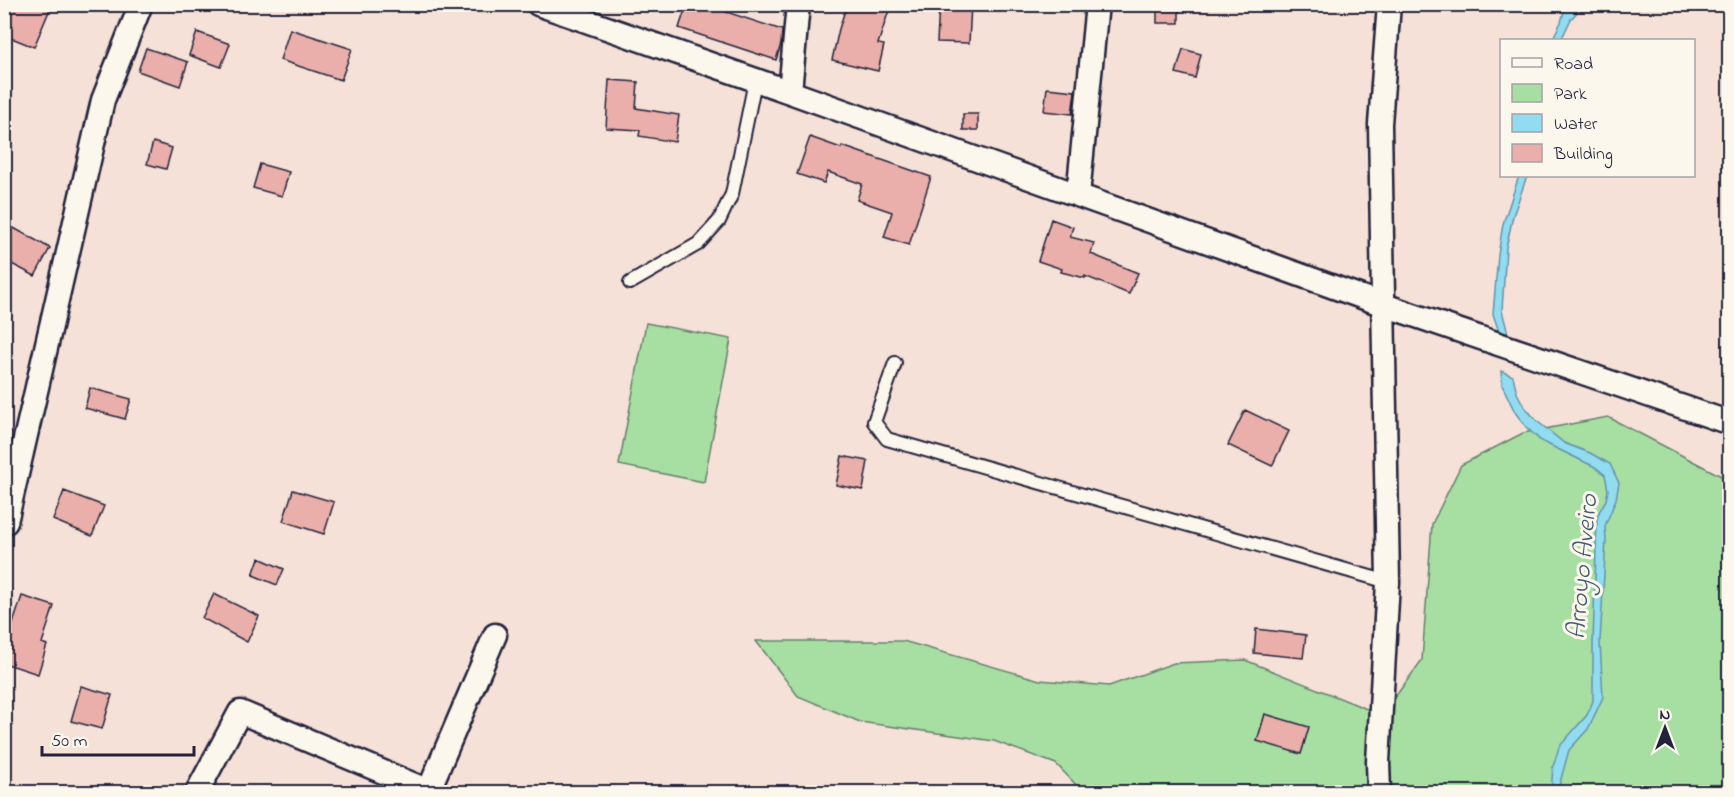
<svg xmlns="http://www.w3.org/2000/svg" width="1734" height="797" viewBox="0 0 1734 797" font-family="'Indie Flower',sans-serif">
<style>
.green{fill:#a7dea2;stroke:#64806e;stroke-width:1.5}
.water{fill:#91dcf1;stroke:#6592a8;stroke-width:1.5}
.building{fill:#eaafaa;stroke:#22223b;stroke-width:1.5}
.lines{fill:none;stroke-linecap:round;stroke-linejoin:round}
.service-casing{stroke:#22223b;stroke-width:16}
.minor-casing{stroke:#22223b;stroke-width:27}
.service{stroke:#fbf7ec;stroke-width:12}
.minor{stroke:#fbf7ec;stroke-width:22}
.labels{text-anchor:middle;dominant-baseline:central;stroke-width:6;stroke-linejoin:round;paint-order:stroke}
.water-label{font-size:26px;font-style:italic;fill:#435a72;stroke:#fbf7ec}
</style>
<rect width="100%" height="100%" fill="#f6e1d8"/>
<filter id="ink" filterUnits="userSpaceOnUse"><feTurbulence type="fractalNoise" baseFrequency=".0167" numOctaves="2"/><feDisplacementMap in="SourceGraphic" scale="12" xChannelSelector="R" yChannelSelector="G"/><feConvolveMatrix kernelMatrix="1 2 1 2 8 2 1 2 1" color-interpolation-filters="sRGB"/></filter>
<g filter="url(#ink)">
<!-- green -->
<path class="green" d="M 646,323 L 731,339 L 704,482 L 619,465 Z
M 1608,417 L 1729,480 L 1729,792 L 1083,792 L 1056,764 L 994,741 L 860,722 L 798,696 L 756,641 L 903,641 L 1040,680 L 1109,686 L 1174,663 L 1245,660 L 1382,715 L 1422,660 L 1432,524 L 1461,465 L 1523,433 Z"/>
<!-- water -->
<path class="water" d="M 1566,5 L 1581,5 L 1579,10 L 1571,19 L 1561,40 L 1552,40 L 1561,22 Z
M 1519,176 L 1527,176 L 1513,216 L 1506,248 L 1502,311 L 1509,337 L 1500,335 L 1493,314 L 1498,255 L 1503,224 Z
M 1501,371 L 1513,376 L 1517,393 L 1524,406 L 1537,421 L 1564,443 L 1590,453 L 1610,464 L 1619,483 L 1616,499 L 1605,526 L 1606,540 L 1600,642 L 1603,697 L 1588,729 L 1569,750 L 1559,786 L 1559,792 L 1551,792 L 1553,767 L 1559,747 L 1587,715 L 1593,701 L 1593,643 L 1597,519 L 1599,512 L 1606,500 L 1608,490 L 1605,475 L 1595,467 L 1541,441 L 1526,427 L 1515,412 L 1502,385 Z"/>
<!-- building -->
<path class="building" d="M 4,4 L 52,4 L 34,47 L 4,35 Z
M 687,4 L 702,4 L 782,30 L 781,44 L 776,60 L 679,28 Z
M 847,4 L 873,4 L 889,10 L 878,44 L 884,45 L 878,71 L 832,60 L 839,29 Z
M 939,4 L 971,4 L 969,43 L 937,42 Z
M 1157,4 L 1179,4 L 1179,23 L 1157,23 Z
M 290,29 L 352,49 L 341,80 L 280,60 Z
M 197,32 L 230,44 L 221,67 L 189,55 Z
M 146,48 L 188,62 L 180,86 L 138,71 Z
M 1183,49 L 1201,54 L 1195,78 L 1176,73 Z
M 609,80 L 638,82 L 636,108 L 679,115 L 675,142 L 639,136 L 640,130 L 606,128 Z
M 1047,88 L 1075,91 L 1072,114 L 1044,111 Z
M 963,114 L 978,114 L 978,130 L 963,130 Z
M 810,137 L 841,148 L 842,146 L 931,177 L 909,245 L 884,237 L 892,212 L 857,200 L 862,184 L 828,172 L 824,183 L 797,174 Z
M 153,142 L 172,148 L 166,169 L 147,164 Z
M 260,164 L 289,172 L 282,196 L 253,188 Z
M 1051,219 L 1073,227 L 1070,237 L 1094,243 L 1091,254 L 1138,273 L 1129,294 L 1085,276 L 1085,278 L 1061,272 L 1062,269 L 1038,261 Z
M 10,226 L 50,248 L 35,276 L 4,260 L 4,236 Z
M 90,388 L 131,399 L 125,419 L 85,408 Z
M 1245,410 L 1289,431 L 1272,466 L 1228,445 Z
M 842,456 L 868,461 L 863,490 L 836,485 Z
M 293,490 L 334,502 L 324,534 L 283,521 Z
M 64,491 L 104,506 L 92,536 L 53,520 Z
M 259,558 L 284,569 L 277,585 L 253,575 Z
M 214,594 L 259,616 L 247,642 L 202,618 Z
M 22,596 L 54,606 L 42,643 L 47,645 L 38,674 L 4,663 L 4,632 L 10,633 Z
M 1256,629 L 1306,635 L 1303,658 L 1254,653 Z
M 81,686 L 112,695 L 102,729 L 71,721 Z
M 1265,714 L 1309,727 L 1301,754 L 1257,741 Z"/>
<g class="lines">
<!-- service casing -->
<g class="service-casing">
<path id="service" d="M 630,283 L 698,244 L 719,221 L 732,194 L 755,81
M 895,363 L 874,422 L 887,439 L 1388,582"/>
</g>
<!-- minor casing -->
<g class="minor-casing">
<path id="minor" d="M 538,4 L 790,92 L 1384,305 L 1730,423
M 790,92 L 798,4
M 1078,195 L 1097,4
M 4,521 L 6,522 L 103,100 L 141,4
M 197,792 L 240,712 L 431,792
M 428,792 L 495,635
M 1379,792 L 1378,762 L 1388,582 L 1380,124 L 1389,4"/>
</g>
<!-- service -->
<use href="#service" class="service"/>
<!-- minor -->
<use href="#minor" class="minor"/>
</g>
</g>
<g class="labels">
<!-- water labels -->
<g class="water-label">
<text transform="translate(1584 567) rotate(-85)">Arroyo Aveiro</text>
</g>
</g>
<!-- margin -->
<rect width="1734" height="797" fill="none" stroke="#fbf7ec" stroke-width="24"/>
<rect x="12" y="12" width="1710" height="773" fill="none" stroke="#22223b" stroke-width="2" filter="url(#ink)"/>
<!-- legend -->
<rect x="1500" y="39" width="195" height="138" fill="#fbf7ec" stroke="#a4a2a5" stroke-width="1.5"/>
<rect x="1512" y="58" width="30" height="9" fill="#fbf7ec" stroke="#a4a2a5" stroke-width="1.5"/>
<text x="1554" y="69" font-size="18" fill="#22223b">Road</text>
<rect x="1512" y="84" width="30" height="18" fill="#a7dea2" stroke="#a4a2a5" stroke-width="1.5"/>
<text x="1554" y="99" font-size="18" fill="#22223b">Park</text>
<rect x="1512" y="114" width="30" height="18" fill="#91dcf1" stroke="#a4a2a5" stroke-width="1.5"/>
<text x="1554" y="129" font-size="18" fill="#22223b">Water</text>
<rect x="1512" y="144" width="30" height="18" fill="#eaafaa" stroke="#a4a2a5" stroke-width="1.5"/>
<text x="1554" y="159" font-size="18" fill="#22223b">Building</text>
<!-- north arrow -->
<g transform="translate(1665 728)" stroke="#fbf7ec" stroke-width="4.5" paint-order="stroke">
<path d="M0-4.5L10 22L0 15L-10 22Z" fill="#22223b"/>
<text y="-9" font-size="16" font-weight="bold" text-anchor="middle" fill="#22223b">N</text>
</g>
<!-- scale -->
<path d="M42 746v9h152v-9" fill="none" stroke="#22223b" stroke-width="3"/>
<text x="51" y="746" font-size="18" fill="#22223b" stroke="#fbf7ec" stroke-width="4.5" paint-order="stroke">50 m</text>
</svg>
